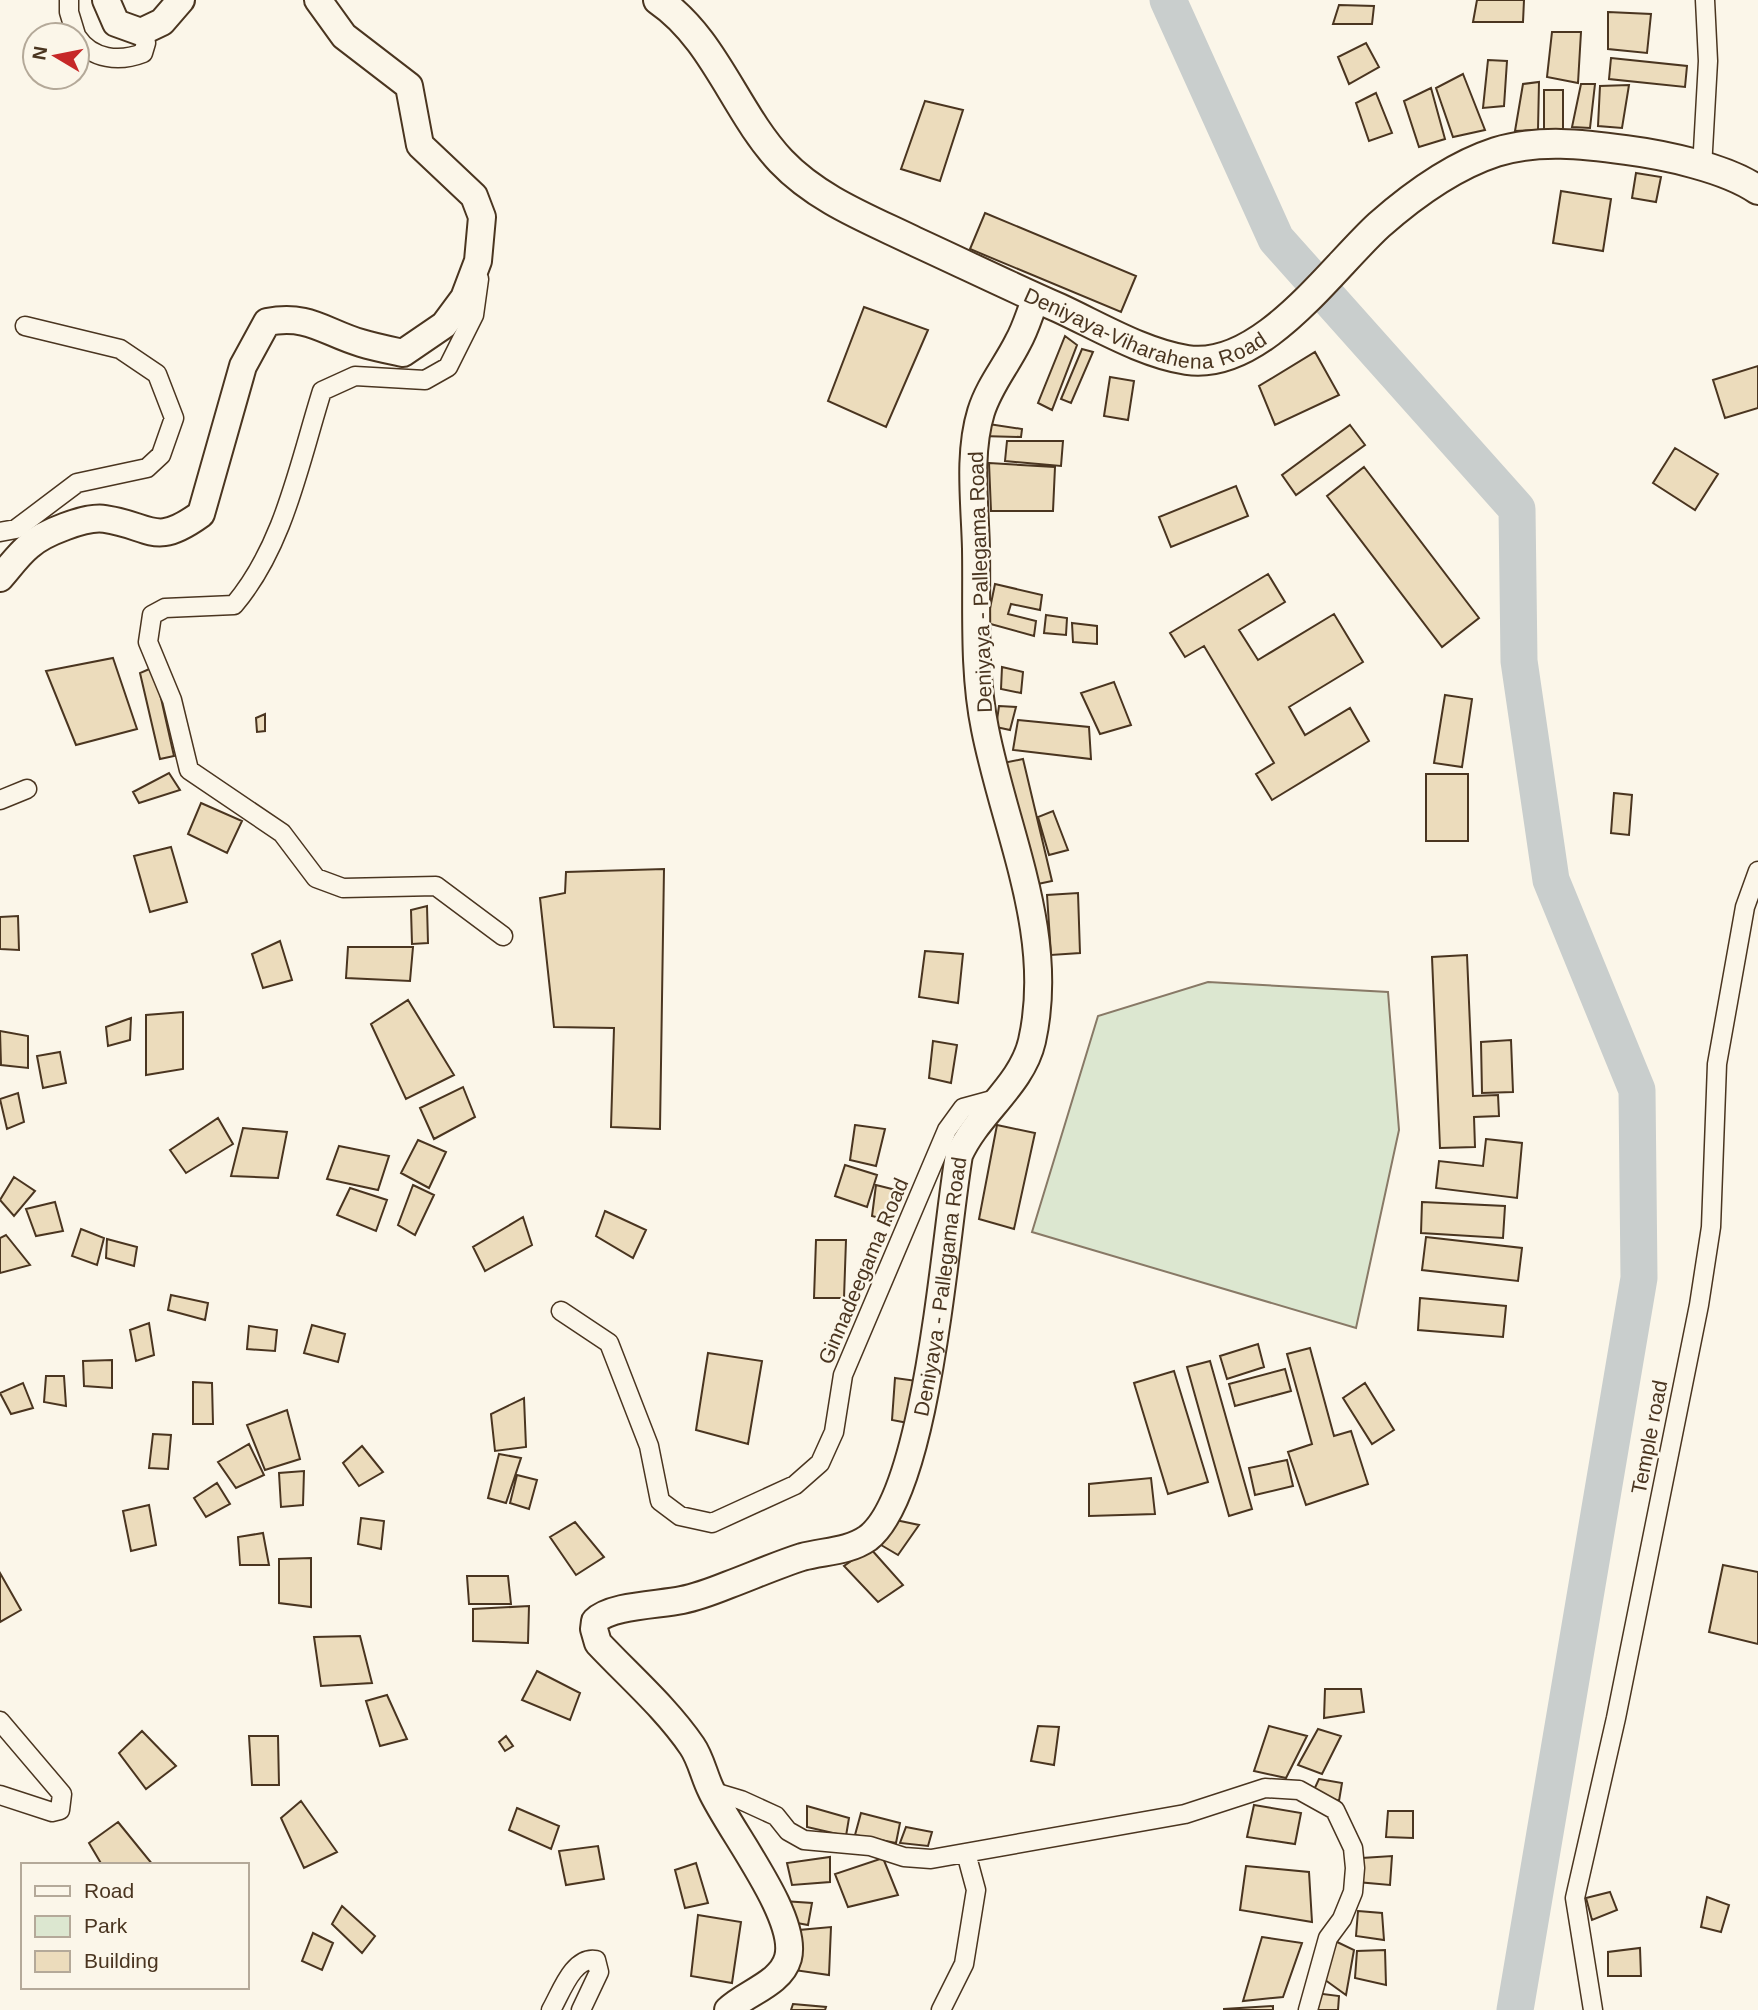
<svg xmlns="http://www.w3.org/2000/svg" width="1758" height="2010" viewBox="0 0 1758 2010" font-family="Arial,sans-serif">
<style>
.green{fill:#dce7d0;stroke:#887966;stroke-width:2}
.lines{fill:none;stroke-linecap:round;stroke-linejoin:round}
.river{stroke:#c9cecd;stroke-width:37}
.building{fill:#ecdcbc;stroke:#4a3520;stroke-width:2}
.street-casing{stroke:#4a3520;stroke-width:21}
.secondary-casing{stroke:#4a3520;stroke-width:30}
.primary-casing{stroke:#4a3520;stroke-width:32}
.street{stroke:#fbf6e9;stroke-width:18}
.secondary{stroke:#fbf6e9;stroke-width:26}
.primary{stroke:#fbf6e9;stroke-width:28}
.labels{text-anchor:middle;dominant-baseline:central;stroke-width:5;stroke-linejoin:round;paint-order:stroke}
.street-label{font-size:21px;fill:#4a3520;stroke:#fbf6e9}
</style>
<rect width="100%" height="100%" fill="#fbf6e9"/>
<!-- green -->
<path class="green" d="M 1208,982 L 1388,992 L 1399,1130 L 1356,1328 L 1032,1232 L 1098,1016 Z"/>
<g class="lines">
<!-- river -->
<path class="river" d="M 1168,0 L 1276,239 L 1517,509 L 1519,661 L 1551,880 L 1637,1090 L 1639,1278 L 1515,2010"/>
</g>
<!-- building -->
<path class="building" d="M 1477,0 L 1524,0 L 1523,22 L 1473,22 Z
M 1339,5 L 1374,6 L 1372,24 L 1333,24 Z
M 1608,12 L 1651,14 L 1647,53 L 1608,49 Z
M 1552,32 L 1581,32 L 1578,83 L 1547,77 Z
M 1366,43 L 1379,67 L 1349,84 L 1338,57 Z
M 1611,58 L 1687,66 L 1685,87 L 1609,79 Z
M 1488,60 L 1507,61 L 1504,106 L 1483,108 Z
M 1463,74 L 1485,130 L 1453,137 L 1436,88 Z
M 1539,82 L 1538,130 L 1515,131 L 1523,84 Z
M 1581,84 L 1595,84 L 1590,128 L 1572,127 Z
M 1629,85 L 1622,128 L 1598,126 L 1600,86 Z
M 1431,88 L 1445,139 L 1419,147 L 1404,101 Z
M 1544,90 L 1563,90 L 1563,130 L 1544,130 Z
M 1376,93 L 1392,133 L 1369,141 L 1356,103 Z
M 925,101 L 963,110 L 940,181 L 901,169 Z
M 1636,173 L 1661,177 L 1656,202 L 1632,198 Z
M 1561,191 L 1611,199 L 1603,251 L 1553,243 Z
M 985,213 L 1136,276 L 1121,312 L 970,249 Z
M 864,307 L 928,330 L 886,427 L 828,401 Z
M 1065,336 L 1077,345 L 1052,410 L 1038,403 Z
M 1082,349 L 1093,352 L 1071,403 L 1061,399 Z
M 1315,352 L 1339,395 L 1275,425 L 1259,386 Z
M 1758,366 L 1758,408 L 1725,418 L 1713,380 Z
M 1110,377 L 1134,381 L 1128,420 L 1104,416 Z
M 982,423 L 1022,429 L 1021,437 L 981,436 Z
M 1350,425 L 1365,445 L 1296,495 L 1282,475 Z
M 1007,441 L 1063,441 L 1061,466 L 1005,461 Z
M 1675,448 L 1718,474 L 1695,510 L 1653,483 Z
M 989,463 L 1055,467 L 1053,511 L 991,511 Z
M 1364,467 L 1479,618 L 1442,647 L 1327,496 Z
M 1236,486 L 1248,516 L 1171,547 L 1159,517 Z
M 1268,574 L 1285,602 L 1239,630 L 1258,660 L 1334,614 L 1363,662 L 1289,707 L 1305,735 L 1350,708 L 1369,741 L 1272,800 L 1256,774 L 1274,763 L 1204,646 L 1185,657 L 1170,633 Z
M 995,584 L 1042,595 L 1040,610 L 1011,604 L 1008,614 L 1036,621 L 1034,636 L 987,623 Z
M 1046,615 L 1067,618 L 1066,635 L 1044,633 Z
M 1072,623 L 1097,626 L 1097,644 L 1073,642 Z
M 113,658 L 137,729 L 76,745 L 46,671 Z
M 154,667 L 174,756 L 160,759 L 140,673 Z
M 1002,667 L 1023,672 L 1021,693 L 1001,689 Z
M 1114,682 L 1131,725 L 1100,734 L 1081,693 Z
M 1445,695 L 1472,699 L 1462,767 L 1434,763 Z
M 999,706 L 1016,707 L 1010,730 L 996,727 Z
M 265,714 L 265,731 L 257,732 L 256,718 Z
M 1018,720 L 1089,727 L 1091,759 L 1013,750 Z
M 1023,759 L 1052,881 L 1033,885 L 998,764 Z
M 169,773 L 180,790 L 139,803 L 133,792 Z
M 1426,774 L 1468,774 L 1468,841 L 1426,841 Z
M 1614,793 L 1632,795 L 1629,835 L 1611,833 Z
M 201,803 L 242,821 L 227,853 L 188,834 Z
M 1053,811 L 1068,850 L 1049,855 L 1038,817 Z
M 171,847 L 187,902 L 150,912 L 134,856 Z
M 664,869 L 660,1129 L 611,1127 L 614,1028 L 554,1027 L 540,898 L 565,893 L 566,872 Z
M 1078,893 L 1080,953 L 1051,955 L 1047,895 Z
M 427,906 L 428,943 L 412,944 L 411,910 Z
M 18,916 L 19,950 L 0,949 L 0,917 Z
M 280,941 L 292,980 L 263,988 L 252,954 Z
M 348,947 L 413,947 L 410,981 L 346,978 Z
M 925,951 L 963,954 L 958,1003 L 919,997 Z
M 1467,955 L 1473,1096 L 1498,1095 L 1499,1116 L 1474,1117 L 1475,1147 L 1440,1148 L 1432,957 Z
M 408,1000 L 454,1075 L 406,1099 L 371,1024 Z
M 183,1012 L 183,1069 L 146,1075 L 146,1015 Z
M 131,1018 L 130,1040 L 108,1046 L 106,1027 Z
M 0,1031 L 28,1036 L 28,1068 L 1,1065 Z
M 1511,1040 L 1513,1092 L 1482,1093 L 1481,1042 Z
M 933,1041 L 957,1045 L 951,1083 L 929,1078 Z
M 60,1052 L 66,1083 L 43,1088 L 37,1056 Z
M 463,1087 L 475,1117 L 434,1139 L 420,1108 Z
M 18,1093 L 24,1122 L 7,1129 L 0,1099 Z
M 218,1118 L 233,1144 L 186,1173 L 170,1150 Z
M 855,1125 L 885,1129 L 876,1166 L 850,1160 Z
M 997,1125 L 1035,1133 L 1014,1229 L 979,1219 Z
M 243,1128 L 287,1132 L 278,1178 L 231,1176 Z
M 1486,1139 L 1522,1143 L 1517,1198 L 1436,1188 L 1439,1161 L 1483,1166 Z
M 418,1140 L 446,1152 L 429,1188 L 401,1173 Z
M 339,1146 L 389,1156 L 378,1190 L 327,1179 Z
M 845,1165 L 877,1175 L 867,1207 L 835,1196 Z
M 14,1177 L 35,1191 L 14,1216 L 0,1200 Z
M 413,1185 L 434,1195 L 415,1235 L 398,1225 Z
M 876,1185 L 900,1191 L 891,1221 L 872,1216 Z
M 350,1188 L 387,1200 L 376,1231 L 337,1215 Z
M 55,1202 L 63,1231 L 36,1236 L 26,1209 Z
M 1422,1202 L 1505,1206 L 1503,1238 L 1421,1233 Z
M 605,1211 L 646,1230 L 633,1258 L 596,1236 Z
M 523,1217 L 532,1245 L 485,1271 L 473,1247 Z
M 81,1229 L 104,1238 L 97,1265 L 72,1256 Z
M 6,1235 L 30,1265 L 0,1273 L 0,1238 Z
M 1426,1237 L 1522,1248 L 1518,1281 L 1422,1270 Z
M 107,1239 L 137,1247 L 134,1266 L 106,1258 Z
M 816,1240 L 846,1240 L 844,1298 L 814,1298 Z
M 171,1295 L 208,1303 L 205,1320 L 168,1310 Z
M 1420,1298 L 1506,1306 L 1503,1337 L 1418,1330 Z
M 149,1323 L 154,1355 L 136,1361 L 130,1330 Z
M 312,1325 L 345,1334 L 338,1362 L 304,1353 Z
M 249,1326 L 277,1330 L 275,1351 L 247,1349 Z
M 1258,1344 L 1264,1367 L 1227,1379 L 1220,1356 Z
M 1310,1348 L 1334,1436 L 1351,1431 L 1368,1484 L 1306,1505 L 1288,1452 L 1312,1444 L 1287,1354 Z
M 708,1353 L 762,1361 L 748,1444 L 696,1430 Z
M 112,1360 L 112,1388 L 84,1386 L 83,1361 Z
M 1210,1361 L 1252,1509 L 1229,1516 L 1187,1367 Z
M 1285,1369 L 1291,1391 L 1235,1406 L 1229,1384 Z
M 1174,1371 L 1208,1482 L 1168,1494 L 1134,1383 Z
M 46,1376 L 64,1376 L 66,1406 L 44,1402 Z
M 895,1378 L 917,1381 L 908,1423 L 892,1420 Z
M 193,1382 L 212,1383 L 213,1424 L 193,1424 Z
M 23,1383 L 33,1408 L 11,1414 L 0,1393 Z
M 1365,1383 L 1394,1430 L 1372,1444 L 1343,1398 Z
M 524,1398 L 526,1447 L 495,1451 L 491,1414 Z
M 287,1410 L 300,1459 L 265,1470 L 247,1425 Z
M 153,1434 L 171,1435 L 168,1469 L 149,1468 Z
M 249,1444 L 264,1475 L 236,1488 L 218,1462 Z
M 362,1446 L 383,1472 L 359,1486 L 343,1463 Z
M 499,1454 L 521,1458 L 506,1503 L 488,1498 Z
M 1287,1460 L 1293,1486 L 1255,1495 L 1249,1468 Z
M 304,1471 L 303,1505 L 281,1507 L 279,1473 Z
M 517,1475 L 537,1480 L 529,1509 L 510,1503 Z
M 1151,1478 L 1155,1514 L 1089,1516 L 1089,1484 Z
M 217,1483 L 230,1504 L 206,1517 L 194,1498 Z
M 149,1505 L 156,1545 L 131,1551 L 123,1511 Z
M 361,1518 L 384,1521 L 381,1549 L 358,1544 Z
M 891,1519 L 919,1525 L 898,1555 L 876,1542 Z
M 575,1522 L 604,1557 L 576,1575 L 550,1537 Z
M 263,1533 L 269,1565 L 240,1565 L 238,1537 Z
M 870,1548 L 903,1585 L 878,1602 L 844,1566 Z
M 311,1558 L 311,1607 L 279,1603 L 279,1559 Z
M 1723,1565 L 1758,1572 L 1758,1644 L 1709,1632 Z
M 0,1573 L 21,1610 L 0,1622 Z
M 467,1576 L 508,1576 L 511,1604 L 469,1604 Z
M 529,1606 L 528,1643 L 473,1641 L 473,1609 Z
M 360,1636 L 372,1683 L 321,1686 L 314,1637 Z
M 537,1671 L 580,1693 L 570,1720 L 522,1700 Z
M 1325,1689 L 1361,1689 L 1364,1712 L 1324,1718 Z
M 387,1695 L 407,1739 L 380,1746 L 366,1701 Z
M 1038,1726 L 1059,1727 L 1054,1765 L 1031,1761 Z
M 1269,1726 L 1307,1736 L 1286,1778 L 1254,1771 Z
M 1318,1729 L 1341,1736 L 1322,1774 L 1298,1765 Z
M 142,1731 L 176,1766 L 146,1789 L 119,1753 Z
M 249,1736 L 278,1736 L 279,1785 L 252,1785 Z
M 506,1736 L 513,1746 L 505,1751 L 499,1742 Z
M 1319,1779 L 1342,1783 L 1339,1801 L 1313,1792 Z
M 301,1801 L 337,1852 L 304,1868 L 281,1818 Z
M 1254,1805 L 1301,1813 L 1295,1844 L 1247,1837 Z
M 807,1806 L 849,1818 L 846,1836 L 807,1827 Z
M 517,1808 L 559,1826 L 551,1849 L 509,1830 Z
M 1388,1811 L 1413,1811 L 1413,1838 L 1386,1837 Z
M 861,1813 L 900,1823 L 896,1843 L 855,1835 Z
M 118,1822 L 153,1865 L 102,1865 L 89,1843 Z
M 906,1827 L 932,1832 L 928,1846 L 900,1843 Z
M 598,1846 L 604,1879 L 566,1885 L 559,1851 Z
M 1392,1856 L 1390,1885 L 1357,1882 L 1362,1858 Z
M 830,1857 L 830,1882 L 792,1885 L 787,1863 Z
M 883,1858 L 898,1895 L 848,1907 L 835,1874 Z
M 696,1863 L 708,1903 L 685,1908 L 675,1870 Z
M 1246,1866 L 1309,1872 L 1312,1922 L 1240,1910 Z
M 1610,1892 L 1617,1910 L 1592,1920 L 1586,1898 Z
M 1707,1897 L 1729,1905 L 1721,1932 L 1701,1927 Z
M 783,1901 L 812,1903 L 808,1925 L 786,1921 Z
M 342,1906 L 375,1936 L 362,1953 L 332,1924 Z
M 1358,1911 L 1382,1913 L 1384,1940 L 1356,1936 Z
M 698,1915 L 741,1922 L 732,1983 L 691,1976 Z
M 831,1927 L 829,1975 L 794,1970 L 799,1930 Z
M 313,1933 L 333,1943 L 322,1970 L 302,1961 Z
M 1262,1937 L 1302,1943 L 1283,1997 L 1243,2001 Z
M 1335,1941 L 1354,1950 L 1346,1995 L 1321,1977 Z
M 1640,1948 L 1641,1976 L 1608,1976 L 1608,1952 Z
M 1385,1950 L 1386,1985 L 1355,1978 L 1357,1951 Z
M 1315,1993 L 1339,1996 L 1338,2010 L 1313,2010 Z
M 793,2004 L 826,2007 L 825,2010 L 791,2010 Z
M 1273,2006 L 1273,2010 L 1224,2010 L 1224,2009 Z"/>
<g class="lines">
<!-- street casing -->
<g class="street-casing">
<path id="street" d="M 69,0 L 69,12 L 76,35
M 77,37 C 92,60 120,62 143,53 L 146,43 L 141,32
M 1702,168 L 1708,61 L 1705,0
M 479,279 L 474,315 L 448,367 L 425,380 L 355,376 L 322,391 C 299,464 284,546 234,605 L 165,608 L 152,615 L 148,642 L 172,700 L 189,770 L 282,833 L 316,878 L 343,888 L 436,886 L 503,936
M 0,532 L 16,529 L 77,483 L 147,468 L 161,455 L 174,418 L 157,374 L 120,349 L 25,326
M 0,800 L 27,789
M 561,1311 L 609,1343 L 649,1446 L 660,1501 L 680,1516 L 712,1523 L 795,1485 L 820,1463 L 834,1432 L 843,1375 L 947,1130 L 963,1108 L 996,1099
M 0,1721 L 62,1794 L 60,1810 L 52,1812 L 0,1795
M 711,1791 L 741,1800 L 776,1816 L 788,1831 L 804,1840 L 870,1846 L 904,1857 L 931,1859 L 1185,1814 L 1265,1788 L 1299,1790 L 1335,1810 L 1353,1848 L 1355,1868 L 1353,1892 L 1342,1919 L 1328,1938 L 1308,2010
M 551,2010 C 561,1993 573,1956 596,1960 L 599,1972 L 581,2010
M 941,2010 L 964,1964 L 976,1890 L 966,1853
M 1593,2010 L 1575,1898 L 1616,1718 L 1699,1305 L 1711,1227 L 1717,1064 L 1745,907 L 1758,871"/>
</g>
<!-- secondary casing -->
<g class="secondary-casing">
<g id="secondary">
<path d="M 106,0 L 116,23 L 141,32 L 162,22 L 181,0"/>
<path d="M 0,578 C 9,568 18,555 29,546 C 43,533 86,516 105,519 C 152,526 154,548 201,514 L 243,366 L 267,322 C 309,314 324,332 361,343 C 374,347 389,350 403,353 L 444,325 L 464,298 L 478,261 L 482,217 L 474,196 L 420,145 L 409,86 L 344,36 L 318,0"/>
<path id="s1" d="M 728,2010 C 745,1993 781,1984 788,1958 C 799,1917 729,1830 711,1790 C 704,1776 701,1759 692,1746 C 666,1708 630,1677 598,1643 L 594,1629 L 595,1621 C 611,1605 659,1605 682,1600 C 697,1597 713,1591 728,1585 C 752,1576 777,1565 802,1557 C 824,1551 848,1552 868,1538 C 928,1492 945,1235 959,1155 C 977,1114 1022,1085 1032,1041 C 1056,934 1005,831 985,729 C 973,671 977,608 976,549 C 975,505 968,454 981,412 C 989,386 1006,366 1018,342 C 1026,328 1030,312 1036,298"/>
</g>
</g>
<!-- primary casing -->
<g class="primary-casing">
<g id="primary">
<path id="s2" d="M 658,0 C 715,39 735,112 781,161 C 818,200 869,219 916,242 C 964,264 1011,287 1059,308 C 1100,327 1143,353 1187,360 C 1261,371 1330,270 1379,225 C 1413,195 1453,166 1496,152 C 1538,139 1583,144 1626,150 C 1665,155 1726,168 1758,190"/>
</g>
</g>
<!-- street -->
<use href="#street" class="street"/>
<!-- secondary -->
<use href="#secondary" class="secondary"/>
<!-- primary -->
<use href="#primary" class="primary"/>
</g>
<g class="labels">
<!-- street labels -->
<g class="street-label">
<text stroke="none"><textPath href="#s2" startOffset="612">Deniyaya-Viharahena Road</textPath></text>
<text transform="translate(980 582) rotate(-92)">Deniyaya - Pallegama Road</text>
<text transform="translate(863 1271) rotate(-67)">Ginnadeegama Road</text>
<text stroke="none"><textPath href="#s1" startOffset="1032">Deniyaya - Pallegama Road</textPath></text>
<text transform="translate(1649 1437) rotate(-79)">Temple road</text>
</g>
</g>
<!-- legend -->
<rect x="21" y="1863" width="228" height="126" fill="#fbf6e9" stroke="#b4a999" stroke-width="2"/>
<rect x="35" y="1886" width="35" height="10" fill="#fbf6e9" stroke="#b4a999" stroke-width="2"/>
<text x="84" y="1898" font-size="21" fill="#4a3520">Road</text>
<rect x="35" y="1916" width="35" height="21" fill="#dce7d0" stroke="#b4a999" stroke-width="2"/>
<text x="84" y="1933" font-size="21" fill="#4a3520">Park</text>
<rect x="35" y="1951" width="35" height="21" fill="#ecdcbc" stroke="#b4a999" stroke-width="2"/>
<text x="84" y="1968" font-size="21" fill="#4a3520">Building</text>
<!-- north arrow -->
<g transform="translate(56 56) rotate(280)"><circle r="33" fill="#fbf6e9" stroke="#b4a999" stroke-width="2"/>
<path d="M0-5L12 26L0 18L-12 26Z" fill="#c62828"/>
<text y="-10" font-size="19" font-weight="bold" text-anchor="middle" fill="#4a3520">N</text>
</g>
</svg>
